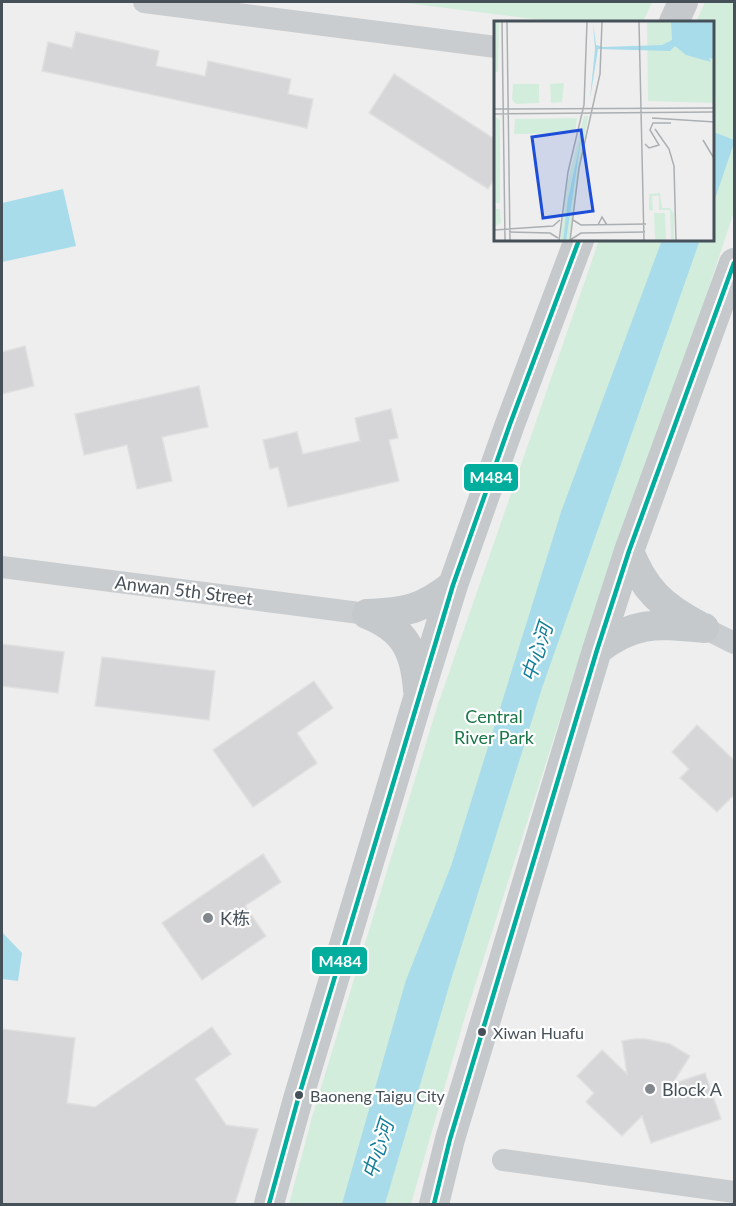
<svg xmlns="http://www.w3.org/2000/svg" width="736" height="1206" viewBox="0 0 736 1206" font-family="Lato,'Noto Sans SC',sans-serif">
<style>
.green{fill:#d3eddc}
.water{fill:#a9dcea}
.building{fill:#d6d6d8;stroke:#e0e0e1;stroke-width:1.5}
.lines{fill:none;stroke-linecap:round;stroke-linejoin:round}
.minor{stroke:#cacdcf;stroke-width:22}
.major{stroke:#c5c9cc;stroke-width:30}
.bus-1-casing{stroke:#fff;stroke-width:9}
.bus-1{stroke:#01ad9c;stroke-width:4.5}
.poi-dot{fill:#81878d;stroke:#fff;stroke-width:2}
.bus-dot{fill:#465059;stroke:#fff;stroke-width:2}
.labels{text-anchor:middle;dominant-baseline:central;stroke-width:4.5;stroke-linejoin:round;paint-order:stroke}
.bus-label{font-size:16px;fill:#465059;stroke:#fff;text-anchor:start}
.street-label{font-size:18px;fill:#465059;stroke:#fff}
.park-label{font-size:18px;fill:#1a7748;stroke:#fff}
.poi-label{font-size:18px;fill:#465059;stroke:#fff;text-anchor:start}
.water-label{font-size:20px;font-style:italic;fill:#127e9a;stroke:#fff}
.inset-road{fill:none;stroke:#abafb2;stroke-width:1.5}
.view{fill:#1d4ed8;fill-opacity:0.15;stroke:#1d4ed8;stroke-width:3}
.inset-edge{fill:none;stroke:#465059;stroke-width:3}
.line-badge{stroke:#fff;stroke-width:2}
.badge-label{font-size:16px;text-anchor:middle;font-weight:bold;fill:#fff}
</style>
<rect width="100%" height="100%" fill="#efeeee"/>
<!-- green -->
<path class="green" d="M 397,2 L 652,2 L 643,22 L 558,22 Z
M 705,2 L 734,2 L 734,212 L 691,341 L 603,584 L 464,1020 L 411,1204 L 289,1204 L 312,1117 L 437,707 L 599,240 L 714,240 L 714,22 L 696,22 Z"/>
<!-- water -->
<path class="water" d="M 714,132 L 734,140 L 734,143 L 714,202 Z
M 63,189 L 76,246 L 2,262 L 2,203 Z
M 662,240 L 700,240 L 542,688 L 450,983 L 385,1204 L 342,1204 L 406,980 L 451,866 L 561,512 Z
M 2,932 L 22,953 L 18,981 L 2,979 Z"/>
<!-- building -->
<path class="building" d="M 76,32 L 159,51 L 156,66 L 205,76 L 208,61 L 291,79 L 288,94 L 313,99 L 307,128 L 42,71 L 48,42 L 72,48 Z
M 394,74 L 496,140 L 496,176 L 488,189 L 369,113 Z
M 25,346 L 34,386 L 2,394 L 2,352 Z
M 199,386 L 208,427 L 162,437 L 172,481 L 137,489 L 127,445 L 84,455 L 75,414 Z
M 391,409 L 398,438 L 389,440 L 399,481 L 288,507 L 278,467 L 270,469 L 263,440 L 297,432 L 303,454 L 360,441 L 355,418 Z
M 2,644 L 64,652 L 58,693 L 2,686 Z
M 102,657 L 215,671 L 209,720 L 95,706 Z
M 314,681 L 333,708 L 297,733 L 317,763 L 253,807 L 213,750 Z
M 697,725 L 735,761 L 735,794 L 717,812 L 680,778 L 689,769 L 672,752 Z
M 263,854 L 281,882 L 245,906 L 266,936 L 202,980 L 162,923 Z
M 212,1027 L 231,1054 L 195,1079 L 226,1125 L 258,1129 L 235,1204 L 2,1204 L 2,1029 L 75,1038 L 67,1103 L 95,1107 Z
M 634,1039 L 646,1039 L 670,1044 L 690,1056 L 672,1084 L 705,1073 L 721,1119 L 651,1143 L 642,1116 L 622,1136 L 586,1102 L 594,1093 L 577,1076 L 602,1050 L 627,1074 L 622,1041 Z"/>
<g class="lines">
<!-- minor -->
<path class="minor" d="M 144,2 L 496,47
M 2,567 L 367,614
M 704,628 L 734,643
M 503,1160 L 734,1192"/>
<!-- major -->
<path class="major" d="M 674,22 L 683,2
M 629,551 C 644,590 662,606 699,626
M 367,614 C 405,629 415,651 418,690
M 367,614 C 405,613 423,609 453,585
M 597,650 C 635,620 659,624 704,628
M 269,1204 L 298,1099 L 419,695 L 453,585 L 510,424 L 579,240
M 434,1204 L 450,1139 L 597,650 L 629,551 L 734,263"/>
<!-- bus-1 casing -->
<g class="bus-1-casing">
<path id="bus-1" d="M 269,1204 L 298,1099 L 453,585 L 510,424 L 579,240
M 434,1204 L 450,1139 L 597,650 L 629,551 L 734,263"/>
</g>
<!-- bus-1 -->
<use href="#bus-1" class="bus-1"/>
</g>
<!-- markers -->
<g class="poi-dot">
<circle cx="208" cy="918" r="6"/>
<circle cx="650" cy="1089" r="6"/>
</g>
<g class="bus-dot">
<circle cx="482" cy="1032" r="5"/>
<circle cx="299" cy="1095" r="5"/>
</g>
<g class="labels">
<!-- bus labels -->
<g class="bus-label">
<text x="493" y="1032">Xiwan Huafu</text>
<text x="310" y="1095">Baoneng Taigu City</text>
</g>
<!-- street labels -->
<g class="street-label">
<text transform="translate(184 590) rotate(7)">Anwan 5th Street</text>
</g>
<!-- park labels -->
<g class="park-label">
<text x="494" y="716">Central<tspan x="494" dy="21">River Park</tspan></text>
</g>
<!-- poi labels -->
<g class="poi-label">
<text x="220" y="918">K栋</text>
<text x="662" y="1089">Block A</text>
</g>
<!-- water labels -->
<g class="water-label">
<text transform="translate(536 652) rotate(-72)">中心河</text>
<text transform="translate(377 1149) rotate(-72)">中心河</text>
</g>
</g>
<!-- overview -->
<g transform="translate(494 21)">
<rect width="220" height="220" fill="#efeeee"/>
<path d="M 0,1 L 5,1 L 4,51 L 0,51 ZM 153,1 L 220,1 L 220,82 L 154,80 ZM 70,62 L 68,81 L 57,82 L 56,63 ZM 45,63 L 45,82 L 22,83 L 18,79 L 19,63 ZM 0,95 L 6,99 L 6,182 L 1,182 L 2,188 L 6,188 L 7,202 L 0,206 ZM 90,95 L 94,95 L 75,220 L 66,220 L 74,159 ZM 83,97 L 81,112 L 20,113 L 21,98 ZM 166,172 L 168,187 L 176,187 L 180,193 L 180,220 L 177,220 L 176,189 L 165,189 L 165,175 L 158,175 L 159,189 L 155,189 L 155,173 ZM 160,192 L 171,192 L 172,220 L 161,220 Z" fill="#d3eddc"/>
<path d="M 99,1 L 102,24 L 109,26 L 168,24 L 178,19 L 177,1 L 220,1 L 220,38 L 215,37 L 217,41 L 192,34 L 181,25 L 176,30 L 104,28 L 96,78 L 101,28 ZM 87,118 L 72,220 L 69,220 L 74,178 Z" fill="#a9dcea"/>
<path class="inset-road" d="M 8,1 L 11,220M 13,1 L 16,220M 145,1 L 150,220M 0,88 L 221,87M 0,93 L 219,91M 158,97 L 221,101M 161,108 L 175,128 L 180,145 L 182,220M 209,119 L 221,139M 151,123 L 155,127 L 165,124 L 156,109 L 159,102 L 177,102M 79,199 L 87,204 L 152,203M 104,204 L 108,196 L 113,204M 0,209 L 59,205 L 66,199M 15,211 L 56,212 L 64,217M 76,219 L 87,212 L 151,211M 65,220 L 74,151 L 90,84 L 93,1M 76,220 L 85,147 L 106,53 L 108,1"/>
<path class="view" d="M 87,109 L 99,190 L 49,197 L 38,116 Z"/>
<rect width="220" height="220" class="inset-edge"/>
</g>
<g class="line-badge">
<rect x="463" y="463" width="56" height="29" rx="6" fill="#01ad9c"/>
<rect x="311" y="946" width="57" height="29" rx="6" fill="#01ad9c"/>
</g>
<g class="badge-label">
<text x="491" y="483">M484</text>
<text x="340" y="967">M484</text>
</g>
<!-- border -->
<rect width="736" height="1206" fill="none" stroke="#465059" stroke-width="6"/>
</svg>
